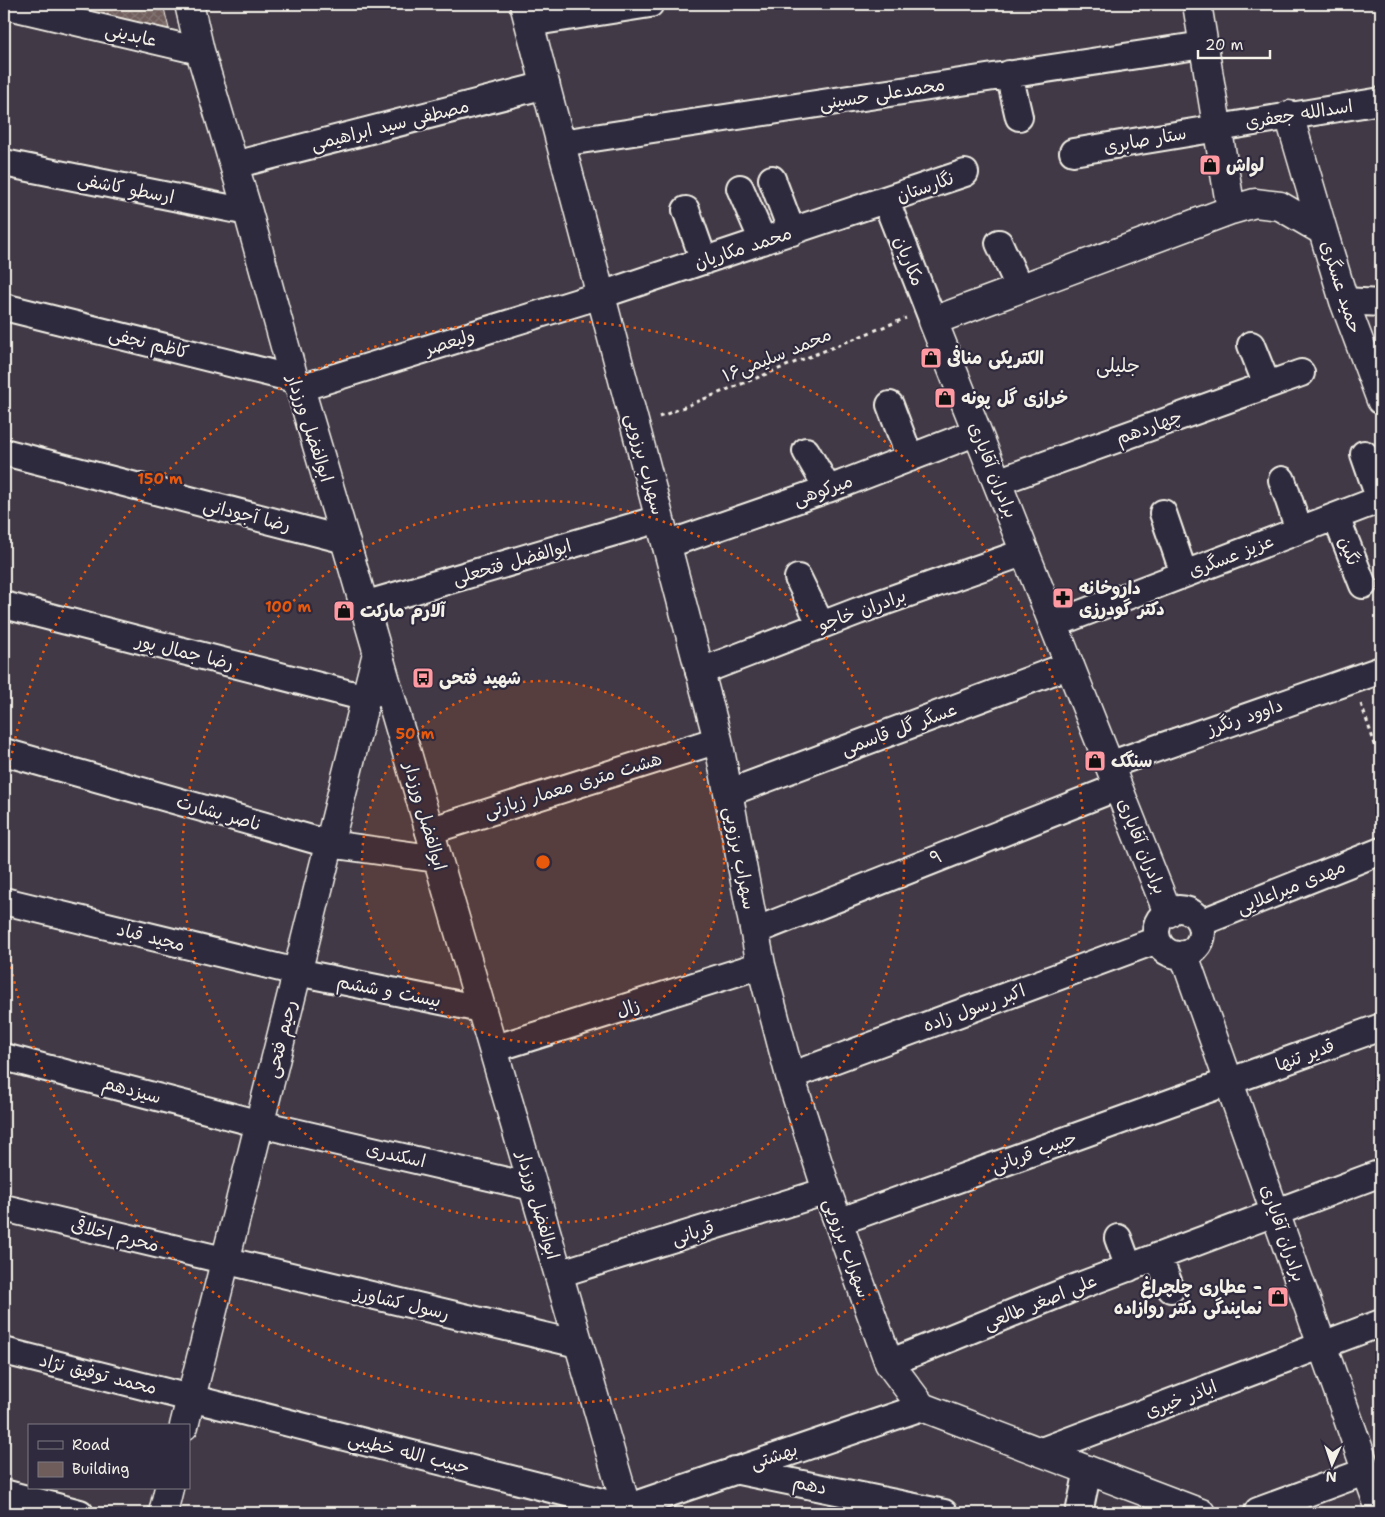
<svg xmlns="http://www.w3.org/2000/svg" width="1385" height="1517" viewBox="0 0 1385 1517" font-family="'Shantell Sans','Playpen Sans Arabic',sans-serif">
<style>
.building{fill:url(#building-cross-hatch);stroke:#f4f1e8}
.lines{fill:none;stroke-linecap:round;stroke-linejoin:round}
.street-casing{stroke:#f4f1e8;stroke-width:30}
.secondary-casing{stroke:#f4f1e8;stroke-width:31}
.path{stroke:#f4f1e8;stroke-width:3;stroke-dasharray:4 4;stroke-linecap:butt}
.street{stroke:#2f2a3d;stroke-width:26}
.secondary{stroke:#2f2a3d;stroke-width:28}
.ring{fill:none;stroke:#e8590c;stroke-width:2.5;stroke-dasharray:2.5 5}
.labels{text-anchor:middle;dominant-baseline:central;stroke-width:4.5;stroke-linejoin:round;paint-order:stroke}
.street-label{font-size:18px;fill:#f4f1e8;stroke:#2f2a3d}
.poi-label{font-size:18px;font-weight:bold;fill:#f4f1e8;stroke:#2f2a3d;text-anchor:start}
.neighbourhood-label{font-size:19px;fill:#f4f1e8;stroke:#2f2a3d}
.centre{fill:#e8590c;stroke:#2f2a3d;stroke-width:2.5}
.ring-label{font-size:15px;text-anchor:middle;font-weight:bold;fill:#e8590c;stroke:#2f2a3d;stroke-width:4.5;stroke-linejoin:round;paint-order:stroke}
</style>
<defs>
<pattern id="building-cross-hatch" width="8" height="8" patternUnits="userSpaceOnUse" patternTransform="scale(1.25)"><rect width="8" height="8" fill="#6f5d5c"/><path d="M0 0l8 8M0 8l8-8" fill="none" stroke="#847573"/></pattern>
</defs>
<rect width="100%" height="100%" fill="#423946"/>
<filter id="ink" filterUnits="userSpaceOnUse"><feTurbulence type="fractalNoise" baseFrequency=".02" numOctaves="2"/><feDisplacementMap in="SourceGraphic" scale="10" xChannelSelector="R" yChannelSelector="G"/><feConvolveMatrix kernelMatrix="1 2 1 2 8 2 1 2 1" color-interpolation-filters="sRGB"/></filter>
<g filter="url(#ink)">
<!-- building -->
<path class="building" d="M 49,4 L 163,4 L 170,33 Z"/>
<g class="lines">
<!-- street casing -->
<g class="street-casing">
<path id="street" d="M 4,5 L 200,51
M 529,23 L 650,4
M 1009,74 L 1019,117
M 561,143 L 1203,45
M 1073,152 L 1381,101
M 4,163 L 248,212
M 234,165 L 546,85
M 772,179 L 792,232
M 740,188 L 763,241
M 886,201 L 933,321
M 686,210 L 704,261
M 999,243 L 1020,289
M 1344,301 L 1381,303
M 4,307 L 294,379
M 1251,345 L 1267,385
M 300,388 L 601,295 L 965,173
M 890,405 L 910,458
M 806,451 L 828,489
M 4,452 L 345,540
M 1364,454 L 1380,500
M 1282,480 L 1299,530
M 997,482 L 1301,373
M 1163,513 L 1184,574
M 1336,517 L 1363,585
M 666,545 L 842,484 L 977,432
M 798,578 L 821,625
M 4,605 L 366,698
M 364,605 L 659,519
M 1054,624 L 1381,499
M 699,672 L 858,611 L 1025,552
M 4,752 L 329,844 L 438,859
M 1109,765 L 1381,670
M 728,793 L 1070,665
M 429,831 L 718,740
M 4,901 L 297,972 L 481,1009
M1156 932a23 23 0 1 1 46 0a23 23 0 1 1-46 0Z
M 1200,923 L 1381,851
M 755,931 L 1118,787
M 493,1049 L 761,965
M 4,1057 L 260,1124 L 533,1187
M 790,1076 L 1157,940
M 4,1208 L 578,1344
M 838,1222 L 1381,1027
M 1118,1238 L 1129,1268
M 1158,1256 L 1171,1289
M 558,1274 L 827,1191
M 4,1351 L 626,1508 L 922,1407
M 889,1363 L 1074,1288 L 1381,1173
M 1039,1452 L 1381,1323
M 734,1470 L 944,1513
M 4,1493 L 80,1513
M 1258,1511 L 1367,1471
M 1079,1513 L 1088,1470"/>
</g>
<!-- secondary casing -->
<g class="secondary-casing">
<path id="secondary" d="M 189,4 L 200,51 L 248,212 L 294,379 L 300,388 L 345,540 L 628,1513
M 524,4 L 718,740 L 761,965 L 790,1076 L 827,1191 L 889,1363 L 922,1407 L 1201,1513
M 1197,4 L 1231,210
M 1289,115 L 1323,231
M 1168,913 L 933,321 L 1231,210 L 1255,203 L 1280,206 L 1323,231 L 1344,301 L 1381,400
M 1184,955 L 1381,1512
M 184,1426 L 377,653
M 163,1513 L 169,1488"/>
</g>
<!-- path -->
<path class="path" d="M 659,417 L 906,318
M 1361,704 L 1380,759"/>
<!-- street -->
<use href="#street" class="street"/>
<!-- secondary -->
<use href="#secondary" class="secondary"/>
</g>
</g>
<!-- distance rings -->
<circle cx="543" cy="862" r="181" fill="#e8590c" fill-opacity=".12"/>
<g class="ring">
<circle cx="543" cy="862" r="181"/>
<circle cx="543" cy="862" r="361"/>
<path d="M4 805A542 542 0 1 1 4 919"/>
</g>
<!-- icons -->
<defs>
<g id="shop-square" transform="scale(1.125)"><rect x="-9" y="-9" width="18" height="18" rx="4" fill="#ff9aa2" stroke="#2f2a3d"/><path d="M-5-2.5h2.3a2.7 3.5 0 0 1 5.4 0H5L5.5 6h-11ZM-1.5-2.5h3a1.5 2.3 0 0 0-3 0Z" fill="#111"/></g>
<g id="pharmacy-square" transform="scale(1.125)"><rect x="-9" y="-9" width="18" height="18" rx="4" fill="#ff9aa2" stroke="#2f2a3d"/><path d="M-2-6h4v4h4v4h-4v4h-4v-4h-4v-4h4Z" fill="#111"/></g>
<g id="bus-square" transform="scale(1.125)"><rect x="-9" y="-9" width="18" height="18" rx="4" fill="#ff9aa2" stroke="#2f2a3d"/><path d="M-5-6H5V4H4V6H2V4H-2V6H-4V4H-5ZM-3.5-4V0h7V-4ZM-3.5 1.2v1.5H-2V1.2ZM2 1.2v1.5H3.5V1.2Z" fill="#111"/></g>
</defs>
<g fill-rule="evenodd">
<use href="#shop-square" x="1210" y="165"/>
<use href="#shop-square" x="931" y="358"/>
<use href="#shop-square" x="945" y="398"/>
<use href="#pharmacy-square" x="1063" y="598"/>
<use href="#shop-square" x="344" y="611"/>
<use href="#bus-square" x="423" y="678"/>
<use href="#shop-square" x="1095" y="761"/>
<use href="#shop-square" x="1278" y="1297"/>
</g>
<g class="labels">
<!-- street labels -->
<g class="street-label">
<text transform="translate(131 35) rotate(13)">عابدینی</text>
<text transform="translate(882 94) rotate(-9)">محمدعلی حسینی</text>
<text transform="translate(1299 114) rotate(-9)">اسدالله جعفری</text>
<text transform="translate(390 125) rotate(-14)">مصطفی سید ابراهیمی</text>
<text transform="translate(1145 140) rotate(-10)">ستار صابری</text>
<text transform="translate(925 187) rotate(-19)">نگارستان</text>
<text transform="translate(126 188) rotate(11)">ارسطو کاشفی</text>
<text transform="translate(743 248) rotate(-18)">محمد مکاریان</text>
<text transform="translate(909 261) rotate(68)">مکاریان</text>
<text transform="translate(1341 287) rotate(72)">حمید عسگری</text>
<text transform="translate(450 342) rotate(-17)">ولیعصر</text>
<text transform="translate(149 343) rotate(14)">کاظم نجفی</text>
<text transform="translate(777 355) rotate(-22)">محمد سلیمی۱۶</text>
<text transform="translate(1149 427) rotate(-20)">چهاردهم</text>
<text transform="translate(310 428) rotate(72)">ابوالفضل ورزدار</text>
<text transform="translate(645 464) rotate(75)">سهراب برزویی</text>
<text transform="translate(993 470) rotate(68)">برادران آقایاری</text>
<text transform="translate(823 490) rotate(-19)">میرکوهی</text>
<text transform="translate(247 515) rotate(14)">رضا آجودانی</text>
<text transform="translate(1349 551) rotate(69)">نگین</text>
<text transform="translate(1231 556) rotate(-21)">عزیز عسگری</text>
<text transform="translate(512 562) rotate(-16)">ابوالفضل فتحعلی</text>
<text transform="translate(862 610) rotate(-20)">برادران خاجو</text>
<text transform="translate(185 652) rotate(14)">رضا جمال پور</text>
<text transform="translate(1245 717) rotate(-19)">داوود رنگرز</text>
<text transform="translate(899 729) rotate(-20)">عسگر گل قاسمی</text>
<text transform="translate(573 785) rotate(-17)">هشت متری معمار زیارتی</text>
<text transform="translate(219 813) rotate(16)">ناصر بشارت</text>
<text transform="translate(425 816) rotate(74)">ابوالفضل ورزدار</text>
<text transform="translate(1142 846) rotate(68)">برادران آقایاری</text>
<text transform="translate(936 857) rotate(-22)">۹</text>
<text transform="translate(740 858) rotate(79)">سهراب برزویی</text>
<text transform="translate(1291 887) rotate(-22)">مهدی میراعلایی</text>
<text transform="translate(151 937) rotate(14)">مجید قباد</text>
<text transform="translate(389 991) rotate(11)">بیست و ششم</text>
<text transform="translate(628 1008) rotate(-18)">زال</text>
<text transform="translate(974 1008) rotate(-20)">اکبر رسول زاده</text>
<text transform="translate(281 1039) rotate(-76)">رحیم فتحی</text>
<text transform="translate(1305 1055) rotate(-20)">قدیر تنها</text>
<text transform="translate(132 1090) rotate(15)">سیزدهم</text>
<text transform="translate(1034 1152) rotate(-20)">حبیب قربانی</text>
<text transform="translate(396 1155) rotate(13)">اسکندری</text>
<text transform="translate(538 1205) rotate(74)">ابوالفضل ورزدار</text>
<text transform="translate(693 1233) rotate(-17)">قربانی</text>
<text transform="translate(1283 1233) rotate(71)">برادران آقایاری</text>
<text transform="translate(115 1235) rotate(14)">محرم اخلاقی</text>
<text transform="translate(847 1248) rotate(70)">سهراب برزویی</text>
<text transform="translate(1040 1302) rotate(-22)">علی اصغر طالعی</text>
<text transform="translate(402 1303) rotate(13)">رسول کشاورز</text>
<text transform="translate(98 1374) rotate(14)">محمد توفیق ‌نژاد</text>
<text transform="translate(1181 1399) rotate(-21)">اباذر خیری</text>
<text transform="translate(409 1453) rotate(14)">حبیب‌ الله خطیبی</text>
<text transform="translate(774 1456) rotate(-18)">بهشتی</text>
<text transform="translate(810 1485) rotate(12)">دهم</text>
</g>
<!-- poi labels -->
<g class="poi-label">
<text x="1226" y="165">لواش</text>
<text x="947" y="358">الکتریکی منافی</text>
<text x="961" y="398">خرازی گل پونه</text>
<text x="1079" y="588">داروخانه<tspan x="1079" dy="21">دکتر گودرزی</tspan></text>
<text x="360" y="611">آلارم مارکت</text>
<text x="439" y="678">شهید فتحی</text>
<text x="1111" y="761">سنگک</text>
<text x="1262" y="1287" text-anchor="end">عطاری چلچراغ -<tspan x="1262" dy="21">نمایندگی دکتر روازاده</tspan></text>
</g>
<!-- neighbourhood labels -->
<g class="neighbourhood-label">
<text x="1118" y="365">جلیلی</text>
</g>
</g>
<circle cx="543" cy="862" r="8" class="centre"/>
<g class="ring-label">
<text x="160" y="484">150 m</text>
<text x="288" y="612">100 m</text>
<text x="415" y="739">50 m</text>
</g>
<!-- margin -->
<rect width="1385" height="1517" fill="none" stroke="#2f2a3d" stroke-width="20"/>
<rect x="10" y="10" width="1365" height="1497" fill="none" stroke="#f4f1e8" stroke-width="2" filter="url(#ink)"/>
<!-- legend -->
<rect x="28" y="1424" width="162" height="65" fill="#2f2a3d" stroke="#7e7a81"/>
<rect x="38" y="1441" width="25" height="8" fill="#2f2a3d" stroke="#7e7a81"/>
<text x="72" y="1450" font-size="15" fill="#f4f1e8">Road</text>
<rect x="38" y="1462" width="25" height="15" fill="#6f5d5c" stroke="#7e7a81"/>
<text x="72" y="1474" font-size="15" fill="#f4f1e8">Building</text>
<!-- north arrow -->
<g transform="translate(1332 1464) rotate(183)" stroke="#2f2a3d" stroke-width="4" paint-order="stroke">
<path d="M0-4L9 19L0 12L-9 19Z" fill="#f4f1e8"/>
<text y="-8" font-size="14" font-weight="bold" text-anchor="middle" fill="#f4f1e8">N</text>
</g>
<!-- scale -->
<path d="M1198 50v8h72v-8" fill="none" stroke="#f4f1e8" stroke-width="2.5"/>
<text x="1205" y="50" font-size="15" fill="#f4f1e8" stroke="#2f2a3d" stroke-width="4" paint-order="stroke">20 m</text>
</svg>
